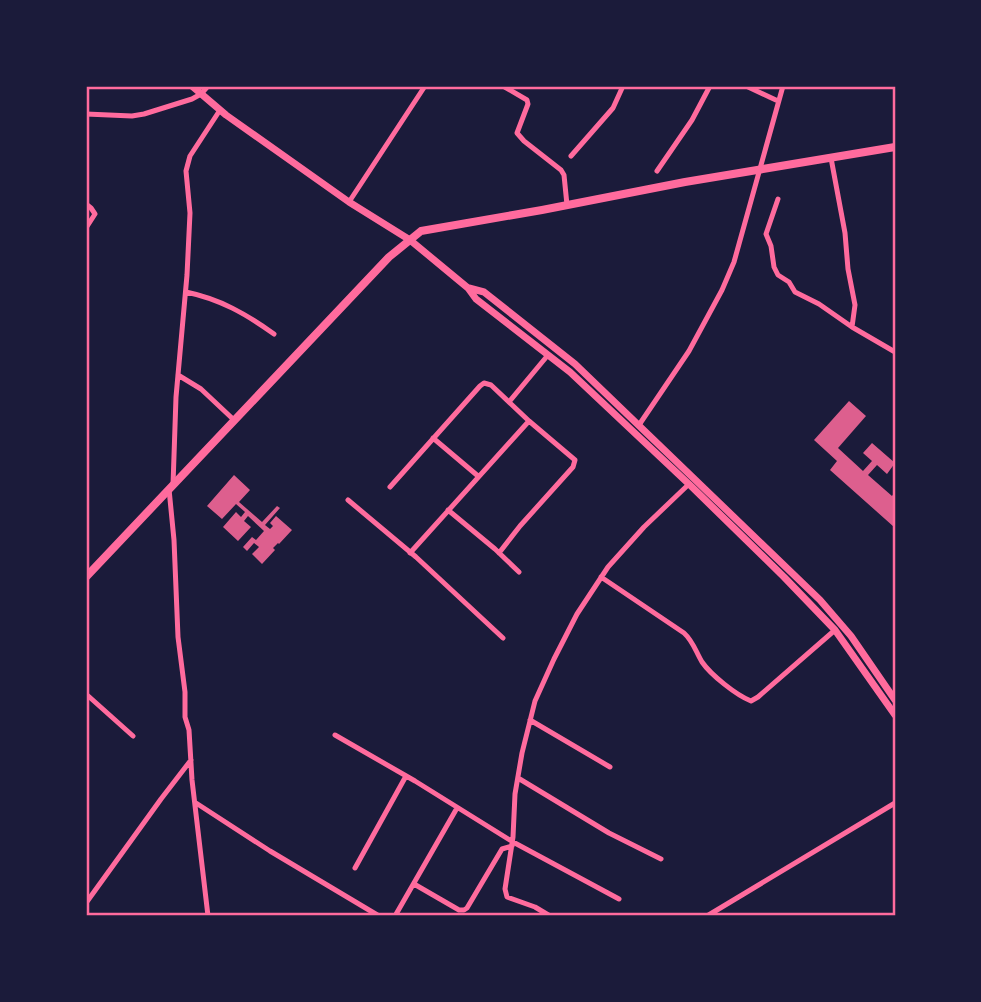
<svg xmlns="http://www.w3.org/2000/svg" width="981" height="1002" viewBox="0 0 981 1002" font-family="'Roboto Condensed',sans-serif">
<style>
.building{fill:#dd5f8e}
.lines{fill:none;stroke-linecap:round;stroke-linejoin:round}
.minor{stroke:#ff6b9d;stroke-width:5}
.tertiary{stroke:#ff6b9d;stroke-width:7}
.secondary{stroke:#ff6b9d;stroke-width:8}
.neatline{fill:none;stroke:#ff6b9d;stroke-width:2.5}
</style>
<rect width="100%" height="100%" fill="#1b1b3a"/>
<!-- building -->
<path class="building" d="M 849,401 L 866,416 L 838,448 L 863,471 L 872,461 L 863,453 L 872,443 L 895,463 L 887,474 L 877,465 L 868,475 L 892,496 L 895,492 L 894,527 L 830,470 L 837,461 L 814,440 Z
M 234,475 L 250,490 L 239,502 L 262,522 L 277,506 L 280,508 L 265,525 L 270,529 L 273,526 L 270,523 L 276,516 L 292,530 L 279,544 L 278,543 L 273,548 L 275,550 L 262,564 L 252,554 L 259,547 L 254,543 L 247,551 L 243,547 L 252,537 L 256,540 L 264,531 L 248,516 L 244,521 L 251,527 L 238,541 L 223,527 L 236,512 L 241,517 L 245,512 L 236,504 L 222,519 L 207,506 Z"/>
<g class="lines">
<!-- minor -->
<path class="minor" d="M 503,86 L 527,100 L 528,104 L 517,133 L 524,141 L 561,170 L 564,175 L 567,205
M 746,86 L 778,101
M 86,114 L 132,116 L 144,114 L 192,99 L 201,94 L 208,86
M 571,156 L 613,108 L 623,86
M 831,158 L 845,233 L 848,269 L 855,305 L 852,327
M 657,171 L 692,120 L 710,86
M 778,199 L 766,234 L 771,246 L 774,267 L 778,275 L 789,282 L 795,292 L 819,304 L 852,327 L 895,352
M 349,202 L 425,86
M 86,204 L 91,208 L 95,214 L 86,228
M 186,292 C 220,299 246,314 274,334
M 178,375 L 201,389 L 234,420
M 509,402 L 548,355
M 639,425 L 689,351 L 722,290 L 734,262 L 783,86
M 433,438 L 478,476
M 173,485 L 176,397 L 187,275 L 190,213 L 186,171 L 190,156 L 220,110
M 390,487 L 480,386 L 484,383 L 491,385 L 529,421 L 575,460 L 573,467 L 520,526 L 499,553
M 169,489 L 174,540 L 178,637 L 185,692 L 185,717 L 189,730 L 192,780 L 208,916
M 348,500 L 416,557 L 503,638
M 448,510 L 495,549 L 519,572
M 410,553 L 529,421
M 601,577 L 684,633 C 693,641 696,652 702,662 C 711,675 736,695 751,701 L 758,697 L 835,630
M 86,694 L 133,736
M 530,720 L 610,767
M 335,735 L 415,781 L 513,842 L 619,899
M 518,778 L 609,833 L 661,859
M 196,803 L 270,851 L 379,916
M 355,868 L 406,776
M 414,884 L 459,910 L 464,910 L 467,908 L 502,849 L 512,846
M 86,903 L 161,799 L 191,760
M 395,916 L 457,808
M 550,916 L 535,907 L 507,897 L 505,889 L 513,837 L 515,794 L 522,753 L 535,701 L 554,659 L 577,614 L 608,567 L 644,527 L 689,484
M 707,916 L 895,803"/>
<!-- tertiary -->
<path class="tertiary" d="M 192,86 L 226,115 L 349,202 L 410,240 L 468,288 L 476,299 L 570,372 L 692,487 L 784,577 L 835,630 L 895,715
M 469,288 L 484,292 L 575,364 L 820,600 L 851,636 L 895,700"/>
<!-- secondary -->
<path class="secondary" d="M 86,577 L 389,257 L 421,231 L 542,210 L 685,182 L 895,147"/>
</g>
<!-- border -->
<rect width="981" height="1002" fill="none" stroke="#1b1b3a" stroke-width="175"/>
<rect x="88" y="88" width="806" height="826" class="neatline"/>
</svg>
